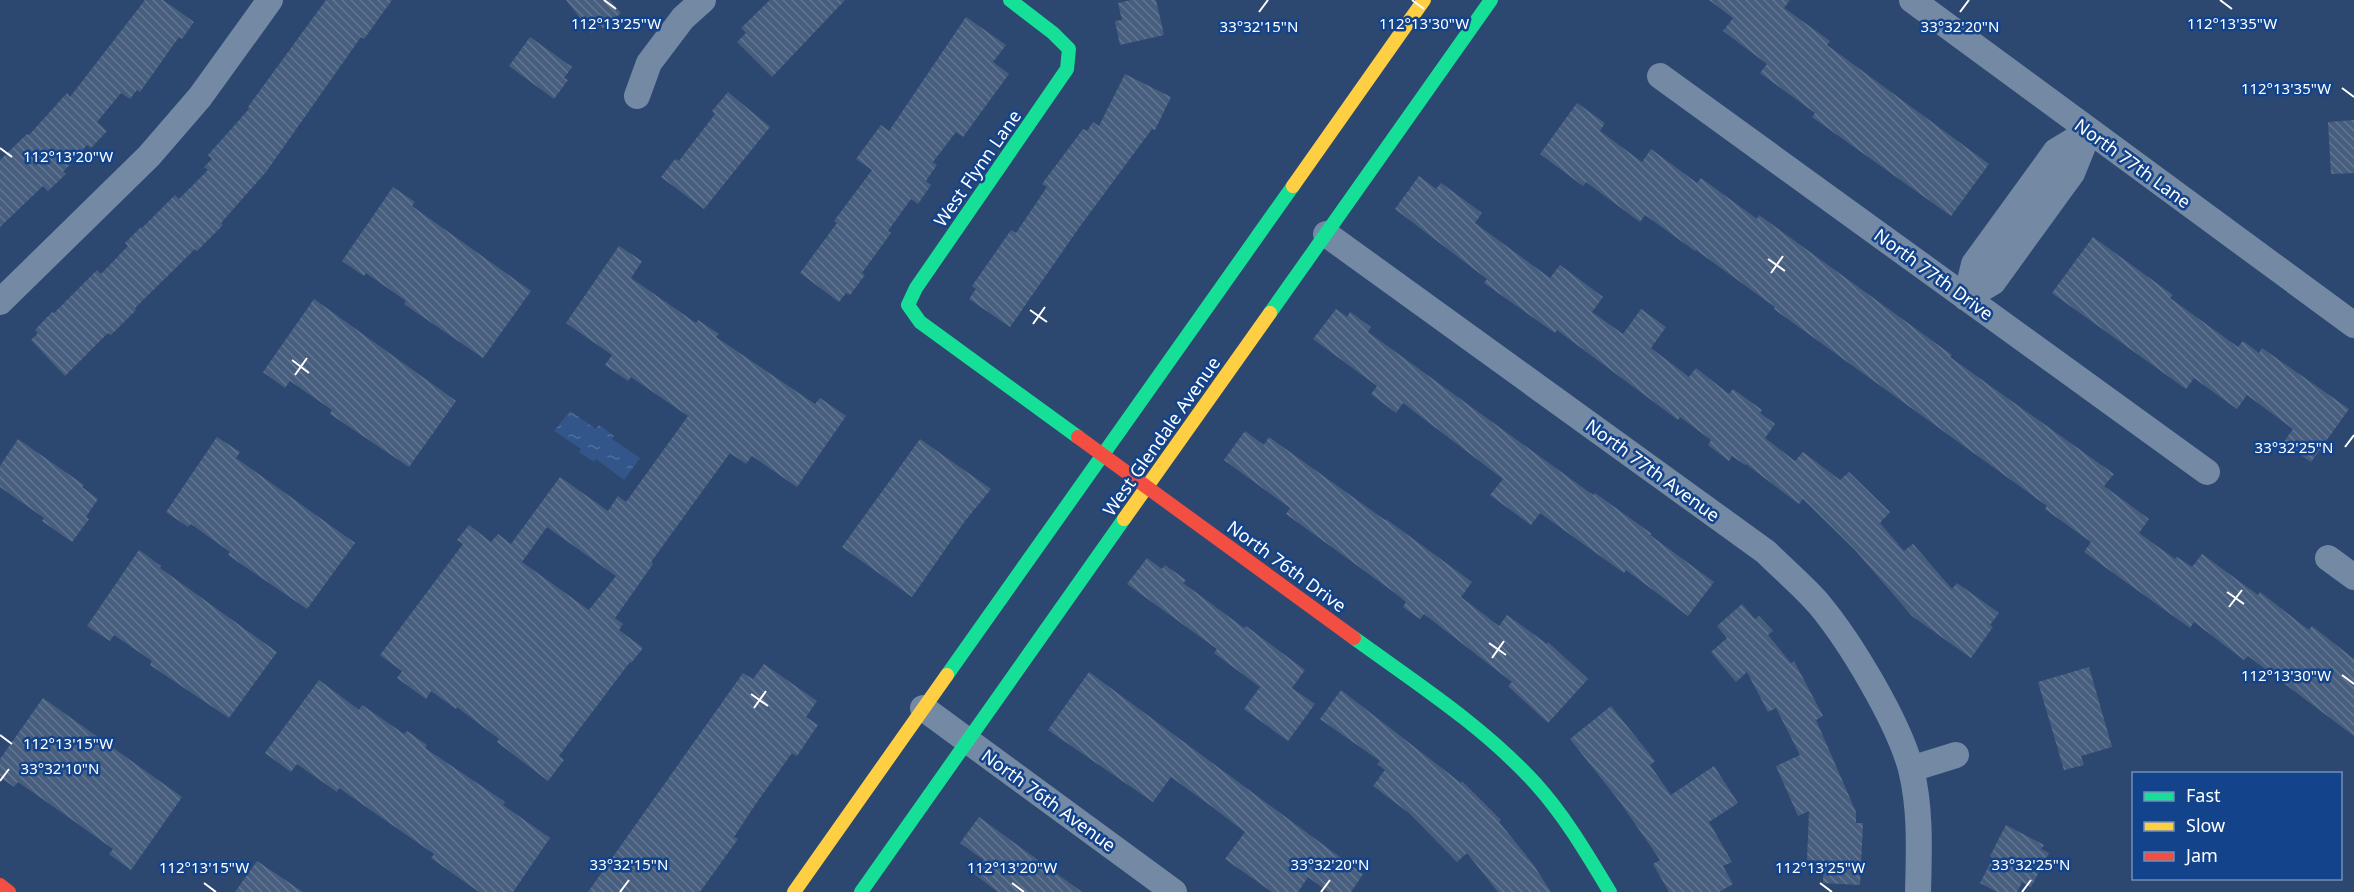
<svg xmlns="http://www.w3.org/2000/svg" width="2354" height="892" viewBox="0 0 2354 892" font-family="'Noto Sans',sans-serif">
<style>
.water{fill:url(#water-ripples)}
.building{fill:url(#building-back-hatch);fill-rule:evenodd}
.lines{fill:none;stroke-linecap:round;stroke-linejoin:round}
.street{stroke:#7489a4;stroke-width:26}
.fast{stroke:#16e098;stroke-width:14}
.slow{stroke:#ffcf43;stroke-width:14}
.jam{stroke:#f24e42;stroke-width:14}
.ticks{fill:none;stroke:#fff;stroke-width:2}
.labels{text-anchor:middle;dominant-baseline:central;stroke-width:5;stroke-linejoin:round;paint-order:stroke}
.street-label{font-size:18px;fill:#fff;stroke:#12438b}
.ticks-label{font-size:15px;text-anchor:middle;fill:#fff;stroke:#12438b;stroke-width:5;stroke-linejoin:round;paint-order:stroke}
</style>
<defs>
<pattern id="water-ripples" width="26" height="14" patternUnits="userSpaceOnUse" patternTransform="scale(1.5)"><rect width="26" height="14" fill="#32568a"/><path d="M2 4q2-2 4 0t4 0M15 11q2-2 4 0t4 0" fill="none" stroke="#516f9c"/></pattern>
<pattern id="building-back-hatch" width="6" height="6" patternUnits="userSpaceOnUse" patternTransform="scale(1.5)"><rect width="6" height="6" fill="#485e7e"/><path d="M-1 5l2 2M0 0l6 6M5-1l2 2" fill="none" stroke="#637691"/></pattern>
</defs>
<rect width="100%" height="100%" fill="#2d4870"/>
<!-- water -->
<path class="water" d="M 570,411 L 596,429 L 599,425 L 614,436 L 612,439 L 640,458 L 624,480 L 596,459 L 594,462 L 579,452 L 581,449 L 554,431 Z"/>
<!-- building -->
<path class="building" d="M 145,0 L 163,0 L 194,22 L 182,39 L 179,37 L 140,92 L 137,90 L 130,99 L 121,93 L 97,122 L 107,131 L 91,148 L 87,145 L 63,172 L 66,174 L 48,191 L 43,186 L 0,227 L 0,160 L 27,134 L 29,135 L 67,93 L 70,97 Z
M 326,0 L 392,0 L 364,39 L 361,37 L 266,172 L 221,223 L 223,225 L 197,251 L 195,249 L 135,308 L 136,310 L 111,335 L 108,333 L 65,376 L 31,340 L 38,333 L 35,330 L 52,312 L 54,313 L 97,270 L 101,274 L 128,246 L 125,243 L 141,227 L 142,228 L 175,195 L 179,199 L 208,170 L 204,167 L 212,159 L 208,155 L 249,109 L 248,107 Z
M 566,0 L 610,0 L 621,13 L 603,28 L 600,25 L 592,33 Z
M 770,0 L 845,0 L 772,77 L 737,42 L 746,33 L 741,28 Z
M 1131,0 L 1156,0 L 1164,35 L 1120,45 L 1115,21 L 1122,20 L 1118,3 Z
M 1709,0 L 1790,0 L 1784,8 L 1830,41 L 1827,45 L 1989,164 L 1951,216 L 1812,117 L 1815,113 L 1760,73 L 1767,64 L 1723,31 L 1733,18 Z
M 966,17 L 1006,45 L 993,62 L 1009,74 L 963,137 L 956,132 L 933,162 L 937,165 L 926,181 L 931,185 L 918,204 L 911,199 L 888,231 L 891,233 L 862,273 L 865,275 L 850,295 L 846,293 L 839,302 L 800,273 L 837,223 L 834,221 L 872,170 L 856,159 L 881,125 L 889,131 Z
M 530,37 L 572,67 L 564,78 L 568,80 L 554,99 L 509,66 Z
M 1125,74 L 1171,97 L 1155,130 L 1152,129 L 1081,225 L 1010,327 L 969,299 L 976,289 L 972,286 L 1011,230 L 1016,233 L 1047,187 L 1042,184 L 1083,129 L 1087,131 L 1093,122 L 1099,126 Z
M 728,92 L 770,127 L 704,209 L 661,177 L 675,159 L 679,161 L 715,114 L 712,111 Z
M 1577,103 L 1605,123 L 1600,131 L 1642,162 L 1651,149 L 1697,183 L 1701,178 L 1757,219 L 1759,215 L 1952,355 L 1950,357 L 2114,474 L 2104,486 L 2149,519 L 2139,533 L 2175,559 L 2177,557 L 2192,567 L 2202,554 L 2258,595 L 2260,592 L 2309,630 L 2312,626 L 2354,659 L 2354,736 L 2248,656 L 2244,660 L 2194,622 L 2190,628 L 2084,552 L 2091,542 L 2045,509 L 2047,506 L 1774,309 L 1775,307 L 1696,250 L 1695,251 L 1645,215 L 1640,222 L 1586,182 L 1583,186 L 1540,154 Z
M 2354,120 L 2354,173 L 2331,174 L 2328,122 Z
M 1419,176 L 1436,189 L 1441,183 L 1482,213 L 1475,223 L 1550,278 L 1560,265 L 1603,297 L 1592,312 L 1623,334 L 1641,309 L 1666,327 L 1651,348 L 1689,377 L 1696,368 L 1729,394 L 1733,389 L 1762,410 L 1760,413 L 1775,424 L 1765,438 L 1795,461 L 1803,452 L 1840,480 L 1849,472 L 1890,512 L 1880,523 L 1904,551 L 1913,544 L 1952,589 L 1957,583 L 1999,613 L 1990,625 L 1993,627 L 1971,658 L 1912,616 L 1855,550 L 1803,499 L 1799,504 L 1746,464 L 1745,465 L 1732,456 L 1729,461 L 1708,445 L 1711,440 L 1680,417 L 1678,420 L 1557,330 L 1555,333 L 1484,283 L 1487,279 L 1395,209 Z
M 393,187 L 415,202 L 412,206 L 531,291 L 483,358 L 404,304 L 406,301 L 366,273 L 364,276 L 342,261 Z
M 2093,237 L 2173,295 L 2170,298 L 2238,347 L 2243,341 L 2259,353 L 2262,348 L 2349,409 L 2311,462 L 2283,443 L 2293,429 L 2247,395 L 2237,409 L 2194,378 L 2186,389 L 2052,293 Z
M 619,246 L 642,261 L 631,278 L 696,323 L 698,320 L 719,334 L 716,337 L 815,404 L 820,398 L 846,416 L 797,487 L 752,456 L 746,464 L 730,453 L 651,562 L 653,564 L 615,618 L 623,624 L 619,630 L 643,648 L 631,663 L 630,662 L 559,756 L 564,760 L 548,781 L 497,742 L 499,739 L 457,707 L 456,709 L 431,691 L 426,699 L 397,678 L 402,671 L 380,655 L 463,544 L 457,540 L 469,525 L 491,542 L 498,534 L 511,544 L 560,477 L 608,511 L 618,496 L 626,502 L 688,416 L 631,377 L 628,381 L 605,365 L 612,355 L 566,323 ZM 547,527 L 616,576 L 589,610 L 522,562 Z
M 314,299 L 456,401 L 409,467 L 330,414 L 332,410 L 290,381 L 285,388 L 263,372 Z
M 1336,309 L 1347,317 L 1350,312 L 1371,327 L 1368,332 L 1593,495 L 1595,493 L 1652,534 L 1650,535 L 1714,582 L 1688,616 L 1626,570 L 1624,573 L 1540,513 L 1531,525 L 1490,495 L 1503,479 L 1403,403 L 1396,413 L 1371,394 L 1377,386 L 1313,339 Z
M 1245,431 L 1264,445 L 1269,437 L 1385,520 L 1386,519 L 1472,582 L 1461,597 L 1499,626 L 1507,615 L 1547,644 L 1548,642 L 1588,679 L 1548,723 L 1508,686 L 1512,682 L 1424,614 L 1420,619 L 1403,607 L 1406,602 L 1395,593 L 1286,514 L 1290,508 L 1224,460 Z
M 217,437 L 240,452 L 236,458 L 355,543 L 307,609 L 228,555 L 230,552 L 191,524 L 188,527 L 166,512 Z
M 18,439 L 84,485 L 82,487 L 98,499 L 86,517 L 89,519 L 72,542 L 42,521 L 44,518 L 0,487 L 0,466 Z
M 920,439 L 991,489 L 965,521 L 912,597 L 842,547 Z
M 139,550 L 161,566 L 160,568 L 277,652 L 229,718 L 150,665 L 152,661 L 114,635 L 110,641 L 87,626 Z
M 1147,558 L 1162,569 L 1165,565 L 1186,580 L 1183,583 L 1194,591 L 1244,628 L 1246,626 L 1305,670 L 1292,688 L 1315,704 L 1288,741 L 1244,709 L 1260,687 L 1214,653 L 1217,649 L 1127,584 Z
M 1742,604 L 1755,619 L 1759,616 L 1773,631 L 1768,635 L 1791,663 L 1794,661 L 1823,716 L 1816,720 L 1856,812 L 1856,823 L 1863,823 L 1860,885 L 1823,883 L 1824,861 L 1807,860 L 1809,811 L 1798,816 L 1776,766 L 1800,755 L 1776,708 L 1768,712 L 1747,672 L 1736,682 L 1711,652 L 1727,638 L 1717,626 Z
M 764,664 L 817,701 L 806,717 L 818,725 L 797,756 L 792,753 L 755,805 L 734,837 L 738,839 L 700,892 L 588,892 L 743,673 L 753,679 Z
M 2089,667 L 2112,747 L 2081,756 L 2084,765 L 2064,770 L 2038,682 Z
M 1089,672 L 1363,874 L 1351,892 L 1328,892 L 1308,877 L 1298,892 L 1272,892 L 1225,859 L 1245,832 L 1211,806 L 1171,777 L 1153,802 L 1048,730 Z
M 319,680 L 359,710 L 362,705 L 404,734 L 407,731 L 427,745 L 425,748 L 505,802 L 503,805 L 550,838 L 513,892 L 479,892 L 431,858 L 434,854 L 339,788 L 337,792 L 297,764 L 291,772 L 265,753 Z
M 1341,690 L 1461,783 L 1462,781 L 1501,820 L 1499,822 L 1533,864 L 1551,892 L 1498,892 L 1467,853 L 1457,862 L 1409,813 L 1373,786 L 1385,770 L 1377,764 L 1380,761 L 1320,719 Z
M 43,698 L 182,797 L 131,870 L 109,854 L 113,849 L 54,807 L 18,782 L 14,787 L 0,777 L 0,759 Z
M 1611,706 L 1655,761 L 1650,765 L 1671,795 L 1714,766 L 1738,803 L 1709,822 L 1732,862 L 1723,866 L 1733,884 L 1719,892 L 1669,892 L 1653,864 L 1660,860 L 1620,802 L 1570,739 Z
M 979,817 L 1082,892 L 998,892 L 974,874 L 984,860 L 960,843 Z
M 2006,825 L 2044,845 L 2041,849 L 2049,853 L 2031,887 L 2022,882 L 2017,892 L 1997,892 L 1980,883 L 1993,858 L 1990,856 Z
M 257,861 L 303,892 L 235,892 Z"/>
<g class="lines">
<!-- street -->
<path class="street" d="M 1912,0 L 2354,325
M 1660,76 L 2207,472
M 637,96 L 649,63 L 683,18 L 703,0
M 1326,234 L 1766,552 C 1783,569 1802,585 1818,603 C 1850,641 1898,721 1911,769 C 1921,809 1919,852 1918,892
M 1966,298 L 1974,264 L 2056,151 L 2089,131
M 1966,298 L 1993,282 L 2072,173 L 2089,131
M 0,302 L 149,156 L 200,97 L 270,0
M 2328,558 L 2354,577
M 923,708 L 1174,892
M 1911,769 L 1956,755"/>
<!-- fast -->
<path class="fast" d="M 1010,0 L 1053,33 L 1069,49 L 1067,69 L 916,288 L 908,305 L 920,322 L 1078,437
M 1270,313 L 1491,0
M 1354,638 C 1416,683 1483,726 1535,783 C 1565,816 1587,854 1610,892
M 947,675 L 1293,186
M 861,892 L 1124,519"/>
<!-- slow -->
<path class="slow" d="M 1293,186 L 1424,0
M 1124,519 L 1270,313
M 794,892 L 947,675"/>
<!-- jam -->
<path class="jam" d="M 1078,437 L 1354,638
M 0,885 L 9,892"/>
</g>
<!-- ticks -->
<path class="ticks" d="M 604,0 L 616,9M 1412,0 L 1424,9M 2220,0 L 2232,9M 1259,12 L 1268,0M 1960,12 L 1969,0M 2342,88 L 2354,97M 0,148 L 12,157M 1768,259 L 1785,271M 1771,273 L 1783,256M 1030,310 L 1047,322M 1033,324 L 1045,307M 292,360 L 309,373M 295,375 L 307,358M 2345,447 L 2354,435M 2227,592 L 2244,604M 2229,607 L 2242,590M 1489,643 L 1506,655M 1492,658 L 1504,641M 2342,675 L 2354,684M 751,694 L 768,706M 754,708 L 766,691M 0,735 L 12,744M 0,781 L 9,769M 204,883 L 216,892M 1012,883 L 1024,892M 1820,883 L 1832,892M 620,892 L 629,880M 1321,892 L 1330,880M 2022,892 L 2031,880"/>
<g class="labels">
<!-- street labels -->
<g class="street-label">
<text transform="translate(2133 163) rotate(36)">North 77th Lane</text>
<text transform="translate(977 168) rotate(-55)">West Flynn Lane</text>
<text transform="translate(1934 274) rotate(36)">North 77th Drive</text>
<text transform="translate(1161 436) rotate(-55)">West Glendale Avenue</text>
<text transform="translate(1653 470) rotate(36)">North 77th Avenue</text>
<text transform="translate(1287 566) rotate(36)">North 76th Drive</text>
<text transform="translate(1049 800) rotate(36)">North 76th Avenue</text>
</g>
</g>
<g class="ticks-label">
<text x="616" y="29">112°13'25"W</text>
<text x="1424" y="29">112°13'30"W</text>
<text x="2232" y="29">112°13'35"W</text>
<text x="1259" y="32">33°32'15"N</text>
<text x="1960" y="32">33°32'20"N</text>
<text x="2286" y="94">112°13'35"W</text>
<text x="68" y="162">112°13'20"W</text>
<text x="2294" y="453">33°32'25"N</text>
<text x="2286" y="681">112°13'30"W</text>
<text x="68" y="749">112°13'15"W</text>
<text x="60" y="774">33°32'10"N</text>
<text x="629" y="870">33°32'15"N</text>
<text x="1330" y="870">33°32'20"N</text>
<text x="2031" y="870">33°32'25"N</text>
<text x="204" y="873">112°13'15"W</text>
<text x="1012" y="873">112°13'20"W</text>
<text x="1820" y="873">112°13'25"W</text>
</g>
<!-- legend -->
<rect x="2132" y="772" width="210" height="108" fill="#12438b" stroke="#718eb9" stroke-width="1.5"/>
<rect x="2144" y="792" width="30" height="9" fill="#16e098" stroke="#718eb9" stroke-width="1.5"/>
<text x="2186" y="802" font-size="18" fill="#ffffff">Fast</text>
<rect x="2144" y="822" width="30" height="9" fill="#ffcf43" stroke="#718eb9" stroke-width="1.5"/>
<text x="2186" y="832" font-size="18" fill="#ffffff">Slow</text>
<rect x="2144" y="852" width="30" height="9" fill="#f24e42" stroke="#718eb9" stroke-width="1.5"/>
<text x="2186" y="862" font-size="18" fill="#ffffff">Jam</text>
</svg>
